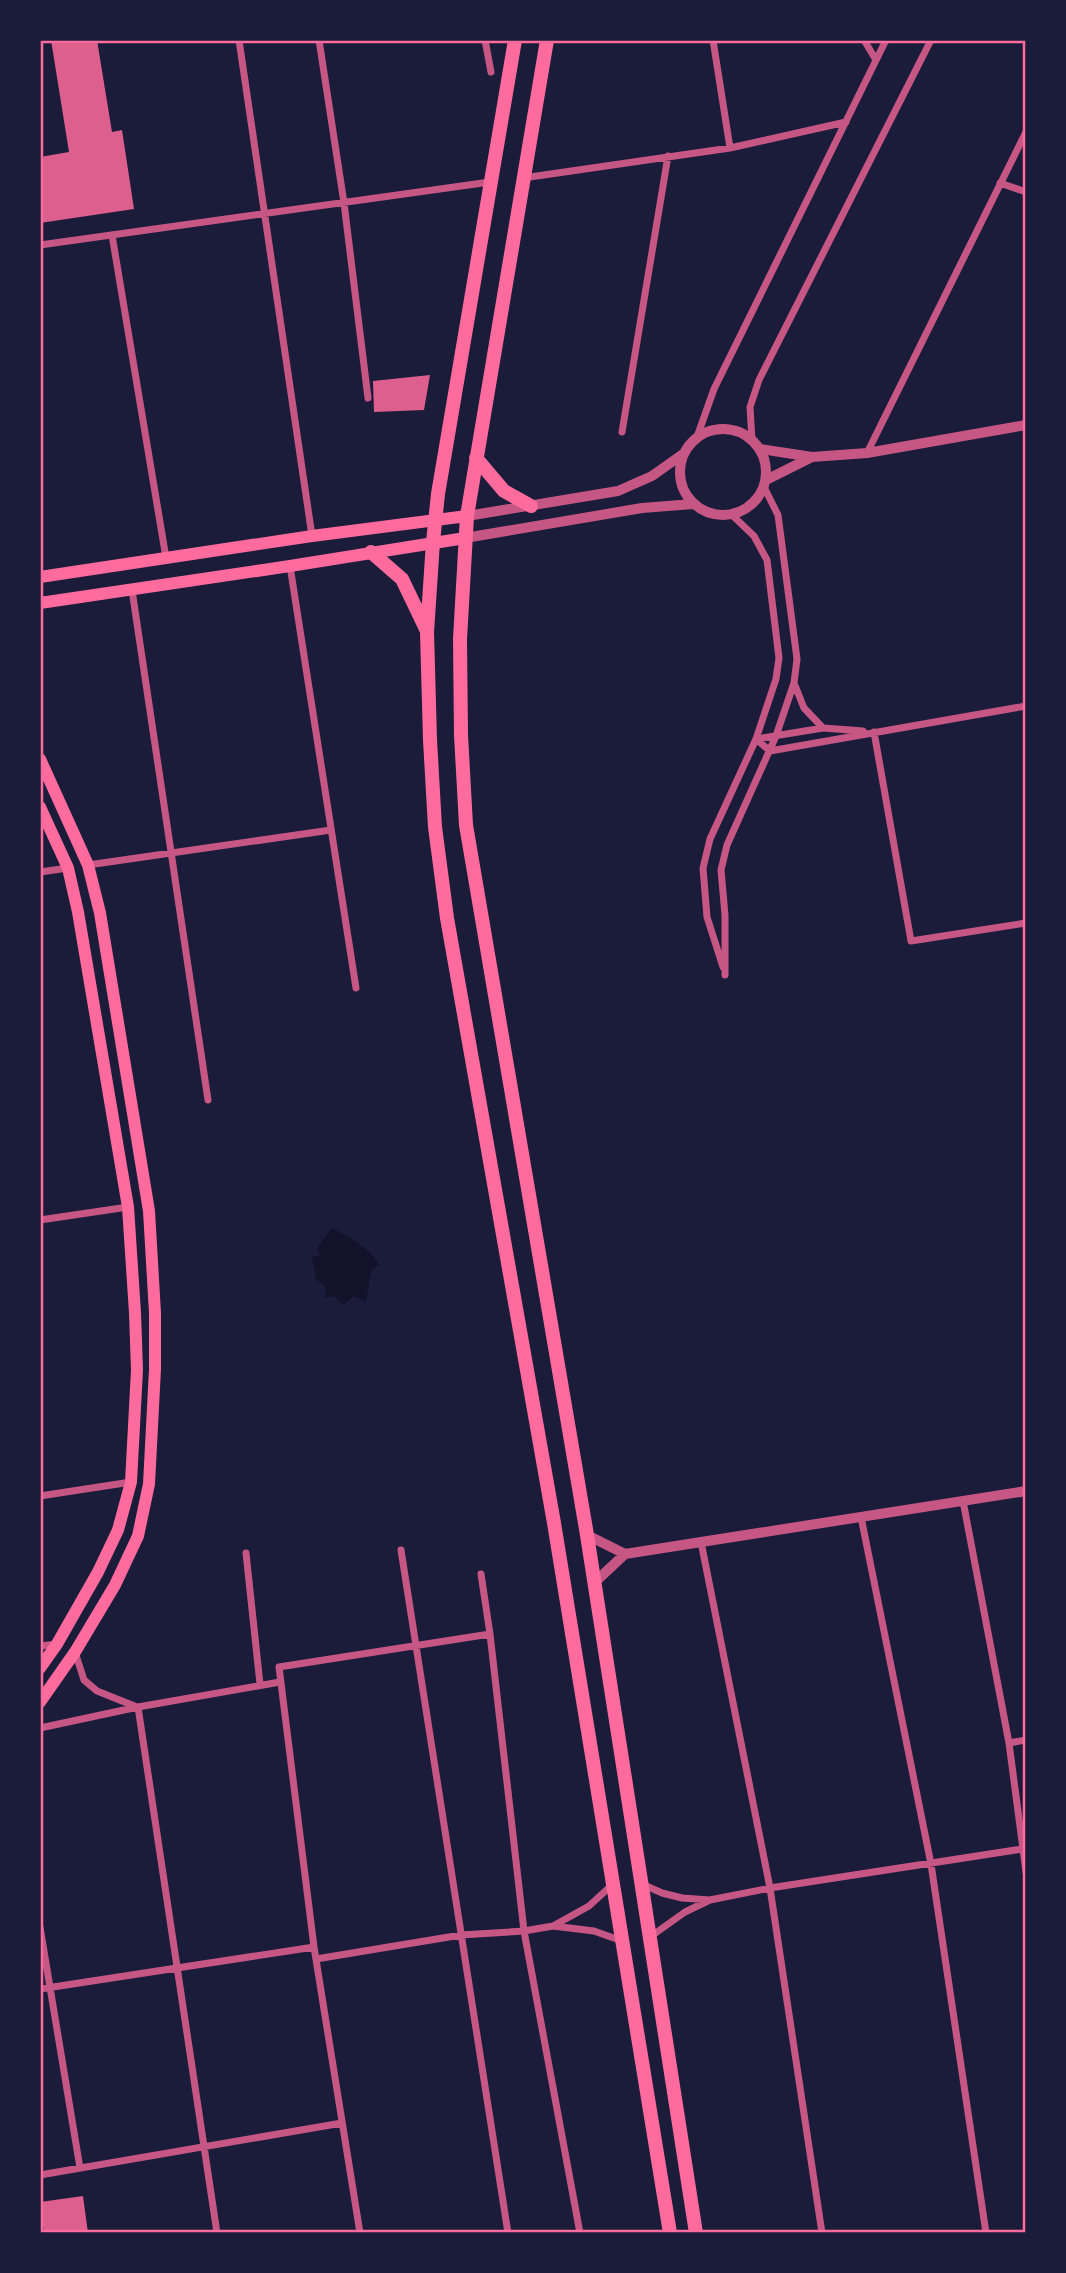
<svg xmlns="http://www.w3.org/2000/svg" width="1066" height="2273" viewBox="0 0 1066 2273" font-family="Rubik,sans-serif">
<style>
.water{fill:#12122b}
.building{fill:#dd5f8e}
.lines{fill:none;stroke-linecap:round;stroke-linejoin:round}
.minor{stroke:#c65784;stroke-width:7}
.tertiary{stroke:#c65784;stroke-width:10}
.secondary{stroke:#ff6b9d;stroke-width:12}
.primary{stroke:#ff6b9d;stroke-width:14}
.neatline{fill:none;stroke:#ff6b9d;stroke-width:2.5}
</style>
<rect width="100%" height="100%" fill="#1b1b3a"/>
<!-- water -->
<path class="water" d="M 332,1228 C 351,1238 367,1247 380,1265 L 371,1270 L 366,1302 L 354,1296 L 343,1305 L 335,1296 L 325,1298 L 326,1288 L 316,1279 L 312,1256 L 320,1256 L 317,1248 Z"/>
<!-- building -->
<path class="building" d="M 51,40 L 97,40 L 112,132 L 122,130 L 134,209 L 40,223 L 40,157 L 69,152 Z
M 430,375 L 424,410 L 374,412 L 373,381 Z
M 83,2196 L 88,2233 L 44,2233 L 40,2202 Z"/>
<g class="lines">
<!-- minor -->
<path class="minor" d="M 239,40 L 312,536
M 319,40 L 344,203 L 368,398
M 485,40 L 491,72
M 713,40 L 730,148
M 864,40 L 876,60
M 523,178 L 730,148 L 846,122
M 1000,183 L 1026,192
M 112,235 L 166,558
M 40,245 L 490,182
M 622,432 L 668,156
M 697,437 L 714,389 L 886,40
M 752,440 L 750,407 L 759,380 L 931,40
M 867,453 L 1026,132
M 290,566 L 356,988
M 132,590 L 208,1100
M 794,683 L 804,708 L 823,728
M 874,732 L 911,941 L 1026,923
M 756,739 L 770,751 L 1026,706
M 756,739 L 823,728 L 863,731
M 88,865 L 331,830
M 40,872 L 68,868
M 723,967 L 707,917 L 703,868 L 710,839 L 756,739 L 776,679 L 779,658 L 767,560 L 754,536 L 732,515
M 725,975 L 725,915 L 721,870 L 727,845 L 776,736 L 794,683 L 797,659 L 778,515 L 764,487
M 40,1220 L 128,1207
M 40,1496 L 131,1482
M 963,1501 L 1009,1743 L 1026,1872
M 861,1517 L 931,1864 L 986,2233
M 701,1542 L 770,1888 L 822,2233
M 401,1550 L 508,2233
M 246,1553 L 260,1684
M 481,1574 L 490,1634 L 524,1931 L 580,2233
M 40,1646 L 57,1644
M 75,1652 L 84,1680 L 97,1691 L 137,1707
M 138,1707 L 217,2233
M 40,1728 L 138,1707 L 280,1682
M 1009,1743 L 1026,1740
M 642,1884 L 662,1893 L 682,1898 L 710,1900 L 770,1888 L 1022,1849
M 553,1926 L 594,1931 L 622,1941
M 40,1927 L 80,2168
M 650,1937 L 685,1912 L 710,1900
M 316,1959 L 461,1935 L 524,1931 L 553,1926 L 589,1906 L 613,1884
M 40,1989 L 314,1947
M 40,2175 L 342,2123
M 360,2233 L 314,1947 L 279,1667 L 490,1634"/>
<!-- tertiary -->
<path class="tertiary" d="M680 472a43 43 0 1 1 86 0a43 43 0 1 1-86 0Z
M 760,449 L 812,457 L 867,453 L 1026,425
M 766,480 L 812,457
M 467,516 L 618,491 L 652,476 L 683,454
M 465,538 L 642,508 L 693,504
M 587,1535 L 625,1554
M 625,1554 L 1026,1491
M 594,1583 L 625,1554"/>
<!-- secondary -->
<path class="secondary" d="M 40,577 L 312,536 L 467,516
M 40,603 L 290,566 L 465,538
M 40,759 L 88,865 L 100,913 L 149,1211 L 155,1313 L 155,1369 L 149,1484 L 138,1536 L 115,1585 L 75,1652 L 40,1702
M 40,807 L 68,868 L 78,912 L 128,1207 L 135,1313 L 137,1370 L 131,1482 L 118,1530 L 98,1572 L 57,1644 L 40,1668"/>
<!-- primary -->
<path class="primary" d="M 515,40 L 438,494 L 433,542 L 427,632 L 430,740 L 435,827 L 447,918 L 554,1523 L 670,2233
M 547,40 L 467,516 L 460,639 L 461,735 L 466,825 L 587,1535 L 696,2233
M 476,458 L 504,491 L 531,506
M 371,552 L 402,579 L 426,629"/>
</g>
<!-- border -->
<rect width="1066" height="2273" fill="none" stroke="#1b1b3a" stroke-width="84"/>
<rect x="42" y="42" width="982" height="2189" class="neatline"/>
</svg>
